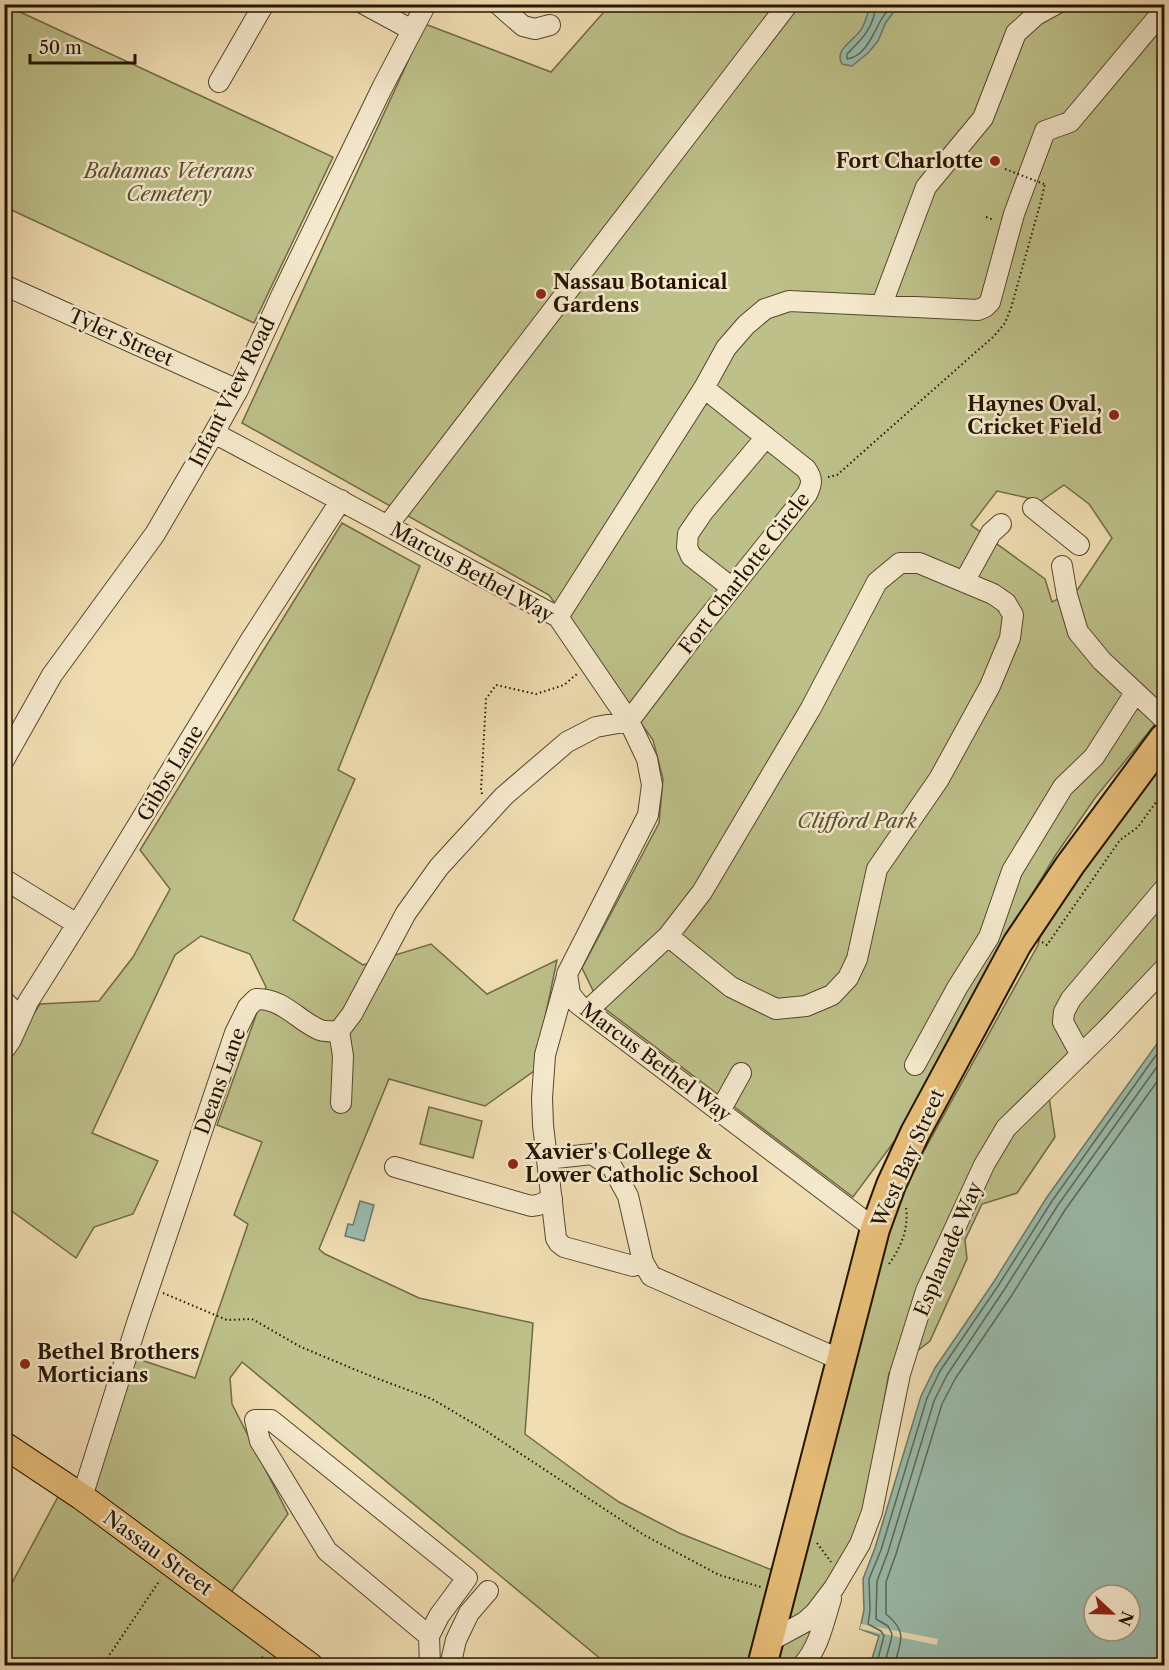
<svg xmlns="http://www.w3.org/2000/svg" width="1169" height="1670" viewBox="0 0 1169 1670" font-family="'Libre Caslon Text',serif">
<style>
.green{fill:#bdc089;stroke:#706a44;stroke-width:1.5;fill-rule:evenodd}
.water{fill:#9abcad;stroke:#6a7968;stroke-width:1.5;fill-rule:evenodd}
.pier{fill:#f0ddb2}
.lines{fill:none;stroke-linecap:round;stroke-linejoin:round}
.shore{stroke:#5e6856;stroke-width:1.5}
.minor-casing{stroke:#56462c;stroke-width:22}
.major-casing{stroke:#231400;stroke-width:28}
.highway-casing{stroke:#231400;stroke-width:32}
.path{stroke:#231400;stroke-width:2;stroke-dasharray:1.5 3;stroke-linecap:butt}
.minor{stroke:#f5e9cd;stroke-width:20}
.major{stroke:#e8be79;stroke-width:26}
.highway{stroke:#e8be79;stroke-width:28}
.path-bridge{stroke:#231400;stroke-width:2;stroke-dasharray:1.5 3;stroke-linecap:butt}
.poi-dot{fill:#8f2418;stroke:#f5e9cd;stroke-width:2}
.labels{text-anchor:middle;dominant-baseline:central;stroke-width:5;stroke-linejoin:round;paint-order:stroke}
.poi-label{font-size:20px;font-weight:bold;fill:#231400;stroke:#f5e9cd;text-anchor:start}
.park-label{font-size:20px;font-style:italic;fill:#595030;stroke:#f5e9cd}
.street-label{font-size:20px;fill:#231400;stroke:#f5e9cd}
</style>
<rect width="100%" height="100%" fill="#f0ddb2"/>
<filter id="stains"><feTurbulence type="fractalNoise" baseFrequency=".00333" numOctaves="4"/><feColorMatrix values="0 0 0 0 .2 0 0 0 0 .09 0 0 0 0 .02 0 0 0 .5 -.17"/></filter>
<radialGradient id="worn" r=".72"><stop offset=".6" stop-color="#630" stop-opacity="0"/><stop offset="1" stop-color="#630" stop-opacity=".3"/></radialGradient>
<!-- green -->
<path class="green" d="M 5,5 L 333,157 L 254,323 L 5,207 Z
M 610,5 L 1164,5 L 1164,713 L 1095,798 L 1055,856 L 1005,939 L 902,1131 L 853,1197 L 600,1005 L 582,968 L 659,823 L 663,779 L 653,740 L 549,595 L 242,423 L 425,24 L 551,72 ZM 1064,485 L 1089,504 L 1112,538 L 1078,589 L 1052,602 L 1045,579 L 971,525 L 997,491 L 1041,501 Z
M 342,523 L 420,566 L 338,770 L 355,779 L 293,920 L 363,965 L 431,944 L 487,994 L 557,960 L 534,1071 L 485,1106 L 389,1079 L 319,1249 L 325,1254 L 419,1298 L 533,1323 L 525,1434 L 586,1479 L 619,1502 L 679,1533 L 772,1570 L 747,1665 L 644,1665 L 634,1658 L 626,1665 L 608,1665 L 242,1362 L 230,1378 L 232,1404 L 288,1514 L 229,1595 L 92,1492 L 135,1358 L 195,1378 L 248,1224 L 234,1215 L 262,1142 L 217,1125 L 266,987 L 250,954 L 201,936 L 175,955 L 92,1133 L 158,1161 L 133,1214 L 94,1227 L 76,1258 L 5,1206 L 4,1061 L 40,1004 L 99,1001 L 133,957 L 170,889 L 140,850 Z
M 1164,747 L 1164,956 L 1046,1077 L 1055,1137 L 1017,1193 L 982,1204 L 965,1240 L 967,1259 L 930,1341 L 889,1373 L 864,1513 L 815,1665 L 771,1666 L 868,1294 L 912,1159 L 925,1149 L 1038,945 L 1041,932 Z
M 429,1107 L 482,1121 L 473,1158 L 420,1144 Z
M 60,1493 L 291,1666 L 5,1666 L 5,1596 Z"/>
<!-- water -->
<path class="water" d="M 870,5 L 899,5 L 886,22 L 878,41 L 868,53 L 852,66 L 842,64 C 833,49 856,40 862,28 C 866,21 868,13 870,5 Z
M 1164,1034 L 1164,1665 L 870,1665 L 879,1636 L 860,1629 L 864,1610 L 863,1579 L 875,1548 L 921,1396 L 935,1368 L 993,1283 L 1047,1197 ZM 1094,1595 L 1130,1595 L 1130,1631 L 1094,1631 Z
M 360,1201 L 374,1205 L 364,1241 L 345,1236 L 348,1224 L 353,1225 Z"/>
<!-- pier -->
<path class="pier" d="M 861,1624 L 938,1639 L 937,1645 L 860,1629 Z"/>
<g class="lines">
<!-- shore -->
<path class="shore" d="M 876,4 C 874,28 862,39 847,54 L 847,59 C 865,57 873,34 881,20 C 884,15 888,10 892,4
M 876,1666 L 884,1636 L 881,1631 L 868,1624 L 870,1610 L 869,1579 L 881,1550 L 927,1398 L 940,1371 L 998,1286 L 1052,1201 L 1164,1044
M 884,1666 L 891,1640 L 892,1634 L 888,1626 L 876,1619 L 877,1581 L 888,1552 L 934,1401 L 947,1375 L 1004,1290 L 1058,1205 L 1164,1057
M 894,1666 C 901,1641 908,1632 886,1614 L 886,1582 L 896,1554 L 942,1404 L 955,1379 L 1012,1295 L 1065,1210 L 1164,1072"/>
<!-- minor casing -->
<g class="minor-casing">
<path id="minor" d="M 364,4 L 412,30
M 498,4 L 523,26 L 535,29 L 550,25
M 219,82 L 264,4
M 4,285 L 238,390
M 882,304 L 926,187 L 983,118 L 1016,33 L 1036,15 L 1056,4
M 214,433 L 558,617 L 629,721 L 647,759 L 652,785 L 648,815 L 567,974 L 570,994 L 578,1004 L 875,1229
M 1033,508 L 1079,545
M 388,525 L 788,4
M 1062,566 L 1067,595 L 1078,632 L 1102,661 L 1164,719
M 964,582 L 991,533 L 1001,524
M 732,588 L 691,556 L 687,547 L 688,534 L 703,512 L 766,437
M 558,617 L 704,388 L 726,348 L 746,325 L 765,309 L 789,301 L 978,310 L 985,307 L 990,302 L 1014,214 L 1045,131 L 1070,122 L 1164,10
M 4,760 L 52,675 L 155,534 L 214,433 L 238,390 L 282,294 L 382,88 L 426,4
M 4,879 L 77,924
M 567,976 L 545,1055 L 542,1098 L 543,1125 L 556,1238 L 559,1243 L 564,1247 L 633,1266 L 643,1262
M 4,1001 L 21,1018
M 587,1011 L 668,936 L 702,892 L 811,708 L 877,582 L 900,563 L 919,563 L 993,594 L 1006,603 L 1013,615 L 1010,638 L 990,686 L 939,779 L 877,869 L 857,959 L 848,978 L 832,995 L 806,1006 L 776,1009 L 731,987 L 668,936
M 339,1031 L 343,1056 L 341,1103
M 4,1050 L 11,1040 L 28,1002 L 89,905 L 250,641 L 341,500
M 1081,1055 L 1063,1022 L 1064,1012 L 1071,999 L 1164,889
M 915,1065 L 957,988 L 989,937 L 1012,871 L 1063,787 L 1094,757 L 1135,693
M 720,1111 L 741,1073
M 547,1159 L 592,1154 L 612,1167 L 628,1196 L 643,1262 L 651,1276 L 841,1360
M 395,1167 L 531,1206 L 538,1205 L 552,1199
M 82,1497 L 137,1323 L 235,1033 L 248,1007 L 256,999 C 283,998 298,1021 320,1030 C 325,1032 333,1031 339,1031 L 352,1014 L 406,913 L 439,867 L 504,796 L 567,742 L 596,727 L 629,721 L 695,634 L 807,494 C 812,484 813,479 806,469 L 704,388
M 429,1636 L 327,1551 L 260,1441 L 255,1420 L 271,1420 L 467,1578 L 439,1616 L 429,1636 L 430,1666
M 768,1642 L 805,1622 L 815,1613 L 834,1588 L 860,1544 L 872,1512 L 900,1374 L 926,1291 L 984,1165 L 1006,1128 L 1107,1029 L 1164,969
M 450,1666 L 456,1640 L 469,1613 L 488,1591
M 802,1666 C 819,1648 824,1621 831,1599"/>
</g>
<!-- major casing -->
<g class="major-casing">
<path id="major" d="M 4,1445 L 82,1497 L 310,1666"/>
</g>
<!-- highway casing -->
<g class="highway-casing">
<path id="highway" d="M 762,1666 L 875,1229 L 891,1185 L 915,1133 L 1017,944 L 1070,865 L 1164,738"/>
</g>
<!-- path -->
<path class="path" d="M 986,217 L 994,220
M 828,477 L 837,475 L 994,336 L 1005,323 L 1011,308 L 1041,201 L 1045,184
M 482,794 L 481,790 L 486,699 L 496,685 L 536,694 L 564,685 L 578,673
M 1042,942 L 1047,945 L 1120,840 L 1138,827 L 1164,791
M 889,1264 C 901,1247 909,1228 906,1208
M 163,1293 L 227,1320 L 252,1319 L 301,1347 L 368,1375 L 432,1399 L 483,1429 L 644,1535 L 719,1575 L 761,1587
M 817,1543 L 831,1562
M 102,1666 L 160,1580
M 258,1666 L 263,1656"/>
<!-- minor -->
<use href="#minor" class="minor"/>
<!-- major -->
<use href="#major" class="major"/>
<!-- highway -->
<use href="#highway" class="highway"/>
<!-- path-bridge -->
<path class="path-bridge" d="M 1005,169 L 1044,184"/>
</g>
<!-- markers -->
<g class="poi-dot">
<circle cx="995" cy="161" r="6"/>
<circle cx="541" cy="294" r="6"/>
<circle cx="1114" cy="415" r="6"/>
<circle cx="513" cy="1164" r="6"/>
<circle cx="25" cy="1364" r="6"/>
</g>
<g class="labels">
<!-- poi labels -->
<g class="poi-label">
<text x="983" y="161" text-anchor="end">Fort Charlotte</text>
<text x="553" y="282">Nassau Botanical<tspan x="553" dy="23">Gardens</tspan></text>
<text x="1102" y="404" text-anchor="end">Haynes Oval,<tspan x="1102" dy="23">Cricket Field</tspan></text>
<text x="525" y="1152">Xavier's College &amp;<tspan x="525" dy="23">Lower Catholic School</tspan></text>
<text x="37" y="1352">Bethel Brothers<tspan x="37" dy="23">Morticians</tspan></text>
</g>
<!-- park labels -->
<g class="park-label">
<text x="169" y="171">Bahamas Veterans<tspan x="169" dy="23">Cemetery</tspan></text>
<text x="857" y="821">Clifford Park</text>
</g>
<!-- street labels -->
<g class="street-label">
<text transform="translate(121 337) rotate(24)">Tyler Street</text>
<text transform="translate(232 392) rotate(-63)">Infant View Road</text>
<text transform="translate(472 572) rotate(29)">Marcus Bethel Way</text>
<text transform="translate(744 573) rotate(-52)">Fort Charlotte Circle</text>
<text transform="translate(170 773) rotate(-59)">Gibbs Lane</text>
<text transform="translate(656 1062) rotate(37)">Marcus Bethel Way</text>
<text transform="translate(220 1081) rotate(-70)">Deans Lane</text>
<text transform="translate(908 1158) rotate(-66)">West Bay Street</text>
<text transform="translate(948 1249) rotate(-67)">Esplanade Way</text>
<text transform="translate(158 1553) rotate(36)">Nassau Street</text>
</g>
</g>
<!-- margin -->
<rect width="1169" height="1670" fill="none" stroke="#f0ddb2" stroke-width="24"/>
<rect x="6" y="6" width="1157" height="1658" fill="none" stroke="#231400" stroke-width="3"/>
<rect x="12" y="12" width="1145" height="1646" fill="none" stroke="#231400" stroke-width="1.5"/>
<!-- north arrow -->
<g transform="translate(1112 1613) rotate(112)"><circle r="28" fill="#f5e9cd" stroke="#a1947b" stroke-width="1.5"/>
<path d="M0-4.5L10 22L0 15L-10 22Z" fill="#8f2418"/>
<text y="-9" font-size="16" font-weight="bold" text-anchor="middle" fill="#231400">N</text>
</g>
<!-- scale -->
<path d="M30 54v9h105v-9" fill="none" stroke="#231400" stroke-width="3"/>
<text x="39" y="54" font-size="18" fill="#231400" stroke="#f5e9cd" stroke-width="4.5" paint-order="stroke">50 m</text>
<rect width="100%" height="100%" filter="url(#stains)"/>
<rect width="100%" height="100%" fill="url(#worn)"/>
</svg>
